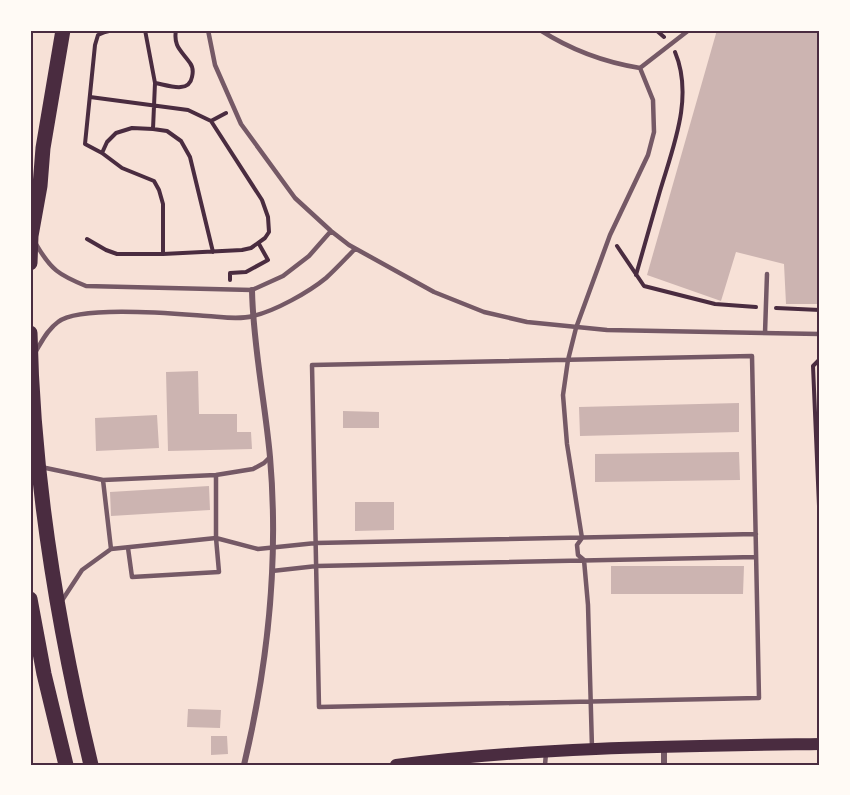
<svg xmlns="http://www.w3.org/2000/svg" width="850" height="795" viewBox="0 0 850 795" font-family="Roboto,sans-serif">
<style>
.building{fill:#ccb4b1}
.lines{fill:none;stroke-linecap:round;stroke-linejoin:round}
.path{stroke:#4a2c40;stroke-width:4}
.service{stroke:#755966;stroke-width:4.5}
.minor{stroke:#755966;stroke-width:6}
.secondary{stroke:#4a2c40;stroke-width:12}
.primary{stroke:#4a2c40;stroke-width:15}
.neatline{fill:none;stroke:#4a2c40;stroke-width:2}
</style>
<rect width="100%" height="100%" fill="#f7e1d7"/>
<!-- building -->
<path class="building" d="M 717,30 L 820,30 L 820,304 L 786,304 L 784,264 L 736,252 L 721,301 L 647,275 Z
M 198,371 L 199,414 L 237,414 L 237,432 L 251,432 L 252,449 L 168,451 L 166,372 Z
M 739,403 L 739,432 L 580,436 L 579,407 Z
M 343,411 L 379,412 L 379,428 L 343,428 Z
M 157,415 L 159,448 L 96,451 L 95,418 Z
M 739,452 L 740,480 L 595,482 L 595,454 Z
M 209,486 L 210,510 L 111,516 L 110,492 Z
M 355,502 L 394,502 L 394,530 L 355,531 Z
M 611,566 L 744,566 L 743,594 L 611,594 Z
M 188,709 L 221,710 L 220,728 L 187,727 Z
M 211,736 L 227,736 L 228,754 L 211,755 Z"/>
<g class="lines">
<!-- path -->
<path class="path" d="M 113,30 L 105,32 L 98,35 L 95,45 L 85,144 L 102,153 L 122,168 L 154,181 L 159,190 L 163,204 L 163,254
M 145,30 L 155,83 L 153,129
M 656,30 L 664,37
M 155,83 C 167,85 189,94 192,77 C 193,73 193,67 190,63 C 182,51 173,47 176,30
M 211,121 L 226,113
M 102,153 L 107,142 L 116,133 L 132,128 L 153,129 L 167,131 L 181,141 L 190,157 L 213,252
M 87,239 L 106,250 L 117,254 L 163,254 L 242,250 L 251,248 L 265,238 L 269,232 L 268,217 L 262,200 L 211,121 L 188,110 L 90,97
M 617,246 L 644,286 L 715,304 L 756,307
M 636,275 C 644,247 652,219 660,191 C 673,147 694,97 675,52
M 230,280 L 230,273 L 246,272 L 268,260 L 259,244
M 776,308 L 820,310
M 820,359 L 813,366 L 820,529"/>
<!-- service -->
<path class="service" d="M 208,30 L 215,65 L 241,124 L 295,198 L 331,231 L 349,245 L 434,292 L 484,312 L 527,322 L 607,330 L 820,334
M 540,30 C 571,50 603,62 640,68 L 653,100 L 654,132 L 648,155 L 610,235 L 576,328 L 568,360 L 563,395 L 567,444 L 582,538 L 577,545 L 578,555 L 584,560 L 588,605 L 592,748
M 640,68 L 689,30
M 36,244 C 51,270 59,275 86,286 L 252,290 L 283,276 L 309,256 L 331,231
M 765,333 L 767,274
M 36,351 C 42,341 48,329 58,322 C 80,305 177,314 207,316 C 222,317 239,320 253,316 C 275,311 309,292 326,278 C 336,269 346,258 355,249
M 752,356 L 759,698 L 319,707 L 312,365 Z
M 41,467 L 103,480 L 216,475 L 253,469 L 264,463 L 270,457
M 103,480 L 111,549
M 128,548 L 132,577 L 219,572 L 216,538 L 216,475
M 272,571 L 317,566 L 756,557
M 61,602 L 82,570 L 111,549 L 216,538 L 258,549 L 316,543 L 756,534
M 545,765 L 546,753"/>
<!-- minor -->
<path class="minor" d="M 244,765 C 268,664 279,561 270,457 C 265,401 253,346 252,290
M 664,765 L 664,747"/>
<!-- secondary -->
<path class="secondary" d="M 396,765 C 536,747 679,746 820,744"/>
<!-- primary -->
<path class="primary" d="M 30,263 L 31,236 L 40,186 L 43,148 L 63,30
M 30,333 C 33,479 57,623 91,765
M 30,599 L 44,674 L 66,765"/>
</g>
<!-- border -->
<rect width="850" height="795" fill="none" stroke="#fffaf5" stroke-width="63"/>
<rect x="32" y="32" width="786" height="732" class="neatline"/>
</svg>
